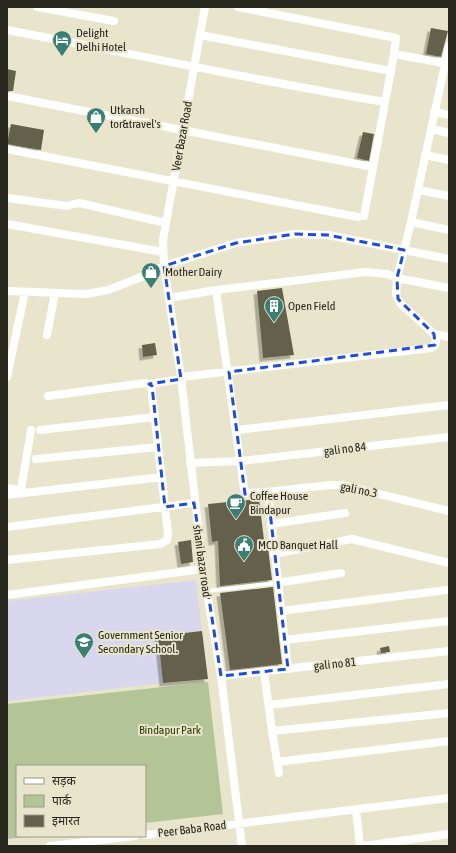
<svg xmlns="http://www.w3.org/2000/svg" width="456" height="853" viewBox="0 0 456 853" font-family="'Asap Condensed','Noto Sans Devanagari',sans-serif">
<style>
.education{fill:#d9d7ed}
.green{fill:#b3c496}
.building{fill:#64604b;filter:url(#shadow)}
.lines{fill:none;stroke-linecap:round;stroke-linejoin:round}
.service{stroke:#fff;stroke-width:4}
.minor{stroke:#fff;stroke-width:8}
.marked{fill:none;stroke:#1d4ed8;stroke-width:3;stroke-dasharray:8 5;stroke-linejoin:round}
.labels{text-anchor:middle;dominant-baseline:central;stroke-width:4;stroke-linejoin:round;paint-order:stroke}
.poi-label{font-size:12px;fill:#28271d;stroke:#e9e5cc;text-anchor:start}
.street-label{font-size:12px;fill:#28271d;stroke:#e9e5cc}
.park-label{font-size:12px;fill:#2f3e07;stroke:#e9e5cc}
</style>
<defs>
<filter id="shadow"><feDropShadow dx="-3.5" dy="3.5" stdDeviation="0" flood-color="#0004"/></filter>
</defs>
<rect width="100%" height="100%" fill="#e9e5cc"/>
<!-- education -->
<path class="education" d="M 196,580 L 202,631 L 158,636 L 163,683 L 7,701 L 7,601 Z"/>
<!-- green -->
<path class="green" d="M 208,682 L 223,814 L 145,823 L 145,766 L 17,766 L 17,836 L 34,836 L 7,839 L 7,704 Z"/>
<!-- building -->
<path class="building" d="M 431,28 L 448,31 L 441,57 L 426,54 Z
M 7,69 L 16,71 L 13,91 L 7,91 Z
M 11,124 L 44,130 L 41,150 L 7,144 Z
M 363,132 L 374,134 L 369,161 L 357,158 Z
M 282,288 L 294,355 L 263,358 L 257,291 Z
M 155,343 L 157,355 L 143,357 L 142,345 Z
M 259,499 L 264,540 L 267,540 L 272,580 L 220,586 L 218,541 L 212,542 L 208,504 Z
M 191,540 L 193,562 L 181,564 L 178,542 Z
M 273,587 L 282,664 L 230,670 L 220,593 Z
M 202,631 L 208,679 L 163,683 L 158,636 Z
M 389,646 L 390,652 L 381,653 L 380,648 Z"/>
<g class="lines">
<!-- service -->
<path class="service" d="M 206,591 L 277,583"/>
<!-- minor -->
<path class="minor" d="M 37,7 L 114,21
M 205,7 L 166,223 L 163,240 L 164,266 L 181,377 L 203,569 L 221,676 L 242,846
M 238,7 L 396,38 L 394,54 L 364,216
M 7,30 C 133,54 258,81 385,102
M 200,35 L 391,71
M 449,46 L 411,222 L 449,230
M 394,54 L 449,64
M 7,96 L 373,167
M 434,112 L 449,115
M 431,129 L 449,133
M 7,149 L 358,217
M 425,155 L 449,160
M 418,190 L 449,196
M 7,198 L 67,206 L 78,203 L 84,204 L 166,223
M 411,222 L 397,278 L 449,288
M 7,224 L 163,252
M 216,290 L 244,489 L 247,493 L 267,492 L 268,494 L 288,669
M 7,291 L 86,294 L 108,290 L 144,276 L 164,266 L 236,243 L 295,234 L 328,235 L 449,259
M 169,298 L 216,290 L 366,272 L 387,274 L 397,278 L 396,295 L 400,303 L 434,334 L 436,340 L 435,345 L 431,348 L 181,377
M 434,334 L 449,337
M 47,335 L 55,293
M 7,377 L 25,292
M 149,384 L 181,379
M 40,430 L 155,417
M 237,430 L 449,405
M 36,459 L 158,447
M 190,463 L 241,461 L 449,437
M 7,488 L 21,490 L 31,430
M 267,492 L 330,485 L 342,485 L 449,511
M 7,495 L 162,477
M 271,524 L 345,513
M 7,527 L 194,503
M 274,554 L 352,539 L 449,563
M 7,560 L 160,544 L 167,540 L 168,534 L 151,385 L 145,383 L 48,396
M 277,583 L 341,573
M 7,595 L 203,569
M 281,611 L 447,590
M 284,640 L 449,621
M 264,672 L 272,731 L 449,713
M 221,676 L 449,651
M 269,705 L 449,684
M 272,731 L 279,773
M 277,762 L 449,741
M 356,810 L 360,846
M 145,835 L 449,798
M 50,846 L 135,836
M 364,846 L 449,834"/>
</g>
<!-- marked area -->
<path class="marked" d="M 295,234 L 328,235 L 404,250 L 397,278 L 398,299 L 434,334 L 435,345 L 229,372 L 245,494 L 268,494 L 288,669 L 221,676 L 194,503 L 165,507 L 152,386 L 149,384 L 181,379 L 164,266 L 236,243 Z"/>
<!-- icons -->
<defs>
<g id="hotel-pin" transform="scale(1)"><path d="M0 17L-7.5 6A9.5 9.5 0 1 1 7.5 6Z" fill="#3b7f74" stroke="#e9e5cc"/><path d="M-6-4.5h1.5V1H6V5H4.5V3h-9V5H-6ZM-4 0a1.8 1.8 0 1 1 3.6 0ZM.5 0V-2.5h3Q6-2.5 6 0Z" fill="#fff"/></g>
<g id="shop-pin" transform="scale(1)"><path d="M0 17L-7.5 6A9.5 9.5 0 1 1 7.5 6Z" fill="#3b7f74" stroke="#e9e5cc"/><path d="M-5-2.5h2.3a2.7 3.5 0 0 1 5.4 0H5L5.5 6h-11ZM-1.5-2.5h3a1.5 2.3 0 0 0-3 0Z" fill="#fff"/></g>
<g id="building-pin" transform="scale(1)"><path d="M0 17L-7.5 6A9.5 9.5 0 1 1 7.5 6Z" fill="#3b7f74" stroke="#e9e5cc"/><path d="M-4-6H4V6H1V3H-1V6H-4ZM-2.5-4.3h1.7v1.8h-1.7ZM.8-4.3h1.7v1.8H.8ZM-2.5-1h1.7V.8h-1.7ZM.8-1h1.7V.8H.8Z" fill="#fff"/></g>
<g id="cafe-pin" transform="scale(1)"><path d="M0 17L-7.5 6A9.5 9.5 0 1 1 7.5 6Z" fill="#3b7f74" stroke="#e9e5cc"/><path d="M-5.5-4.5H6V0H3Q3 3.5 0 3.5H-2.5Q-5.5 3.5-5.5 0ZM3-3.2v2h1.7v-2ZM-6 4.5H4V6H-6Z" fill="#fff"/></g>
<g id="civic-pin" transform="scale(1)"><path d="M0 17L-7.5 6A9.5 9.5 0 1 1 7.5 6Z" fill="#3b7f74" stroke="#e9e5cc"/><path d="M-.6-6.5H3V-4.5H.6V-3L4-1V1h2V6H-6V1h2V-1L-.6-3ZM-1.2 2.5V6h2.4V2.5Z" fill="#fff"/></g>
<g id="school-pin" transform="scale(1)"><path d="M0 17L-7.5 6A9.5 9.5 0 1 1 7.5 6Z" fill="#3b7f74" stroke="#e9e5cc"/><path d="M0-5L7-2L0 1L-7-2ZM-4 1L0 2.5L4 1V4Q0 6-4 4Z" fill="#fff"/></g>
</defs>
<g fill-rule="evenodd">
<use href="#hotel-pin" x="62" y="40"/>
<use href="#shop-pin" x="96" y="117"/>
<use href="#shop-pin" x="151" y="272"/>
<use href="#building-pin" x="274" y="306"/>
<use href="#cafe-pin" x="236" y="503"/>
<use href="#civic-pin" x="244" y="545"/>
<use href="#school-pin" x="84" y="642"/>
</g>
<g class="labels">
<!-- poi labels -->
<g class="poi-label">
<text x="76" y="33">Delight<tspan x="76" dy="14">Delhi Hotel</tspan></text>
<text x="110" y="110">Utkarsh<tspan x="110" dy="14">tor&amp;travel's</tspan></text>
<text x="165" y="272">Mother Dairy</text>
<text x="288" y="306">Open Field</text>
<text x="250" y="496">Coffee House<tspan x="250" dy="14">Bindapur</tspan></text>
<text x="258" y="545">MCD Banquet Hall</text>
<text x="98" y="635">Government Senior<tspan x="98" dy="14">Secondary School.</tspan></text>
</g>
<!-- street labels -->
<g class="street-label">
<text transform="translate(182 136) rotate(-80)">Veer Bazar Road</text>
<text transform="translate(345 449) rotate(-7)">gali no 84</text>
<text transform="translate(359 490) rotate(11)">gali no.3</text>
<text transform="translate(202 561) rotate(82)">shani bazar road</text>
<text transform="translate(335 664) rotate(-6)">gali no 81</text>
<text transform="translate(192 829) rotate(-7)">Peer Baba Road</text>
</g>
<!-- park labels -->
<g class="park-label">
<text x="170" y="730">Bindapur Park</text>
</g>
</g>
<!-- border -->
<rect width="456" height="853" fill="none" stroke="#28271d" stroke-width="16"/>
<!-- legend -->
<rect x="16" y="765" width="130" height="72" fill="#e9e5cc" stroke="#9c9986"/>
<rect x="24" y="778" width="20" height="6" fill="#ffffff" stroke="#9c9986"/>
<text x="52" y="785" font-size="12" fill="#28271d">सड़क</text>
<rect x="24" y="795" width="20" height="12" fill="#b3c496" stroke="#9c9986"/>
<text x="52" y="805" font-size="12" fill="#28271d">पार्क</text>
<rect x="24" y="815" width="20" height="12" fill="#64604b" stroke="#9c9986"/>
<text x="52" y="825" font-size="12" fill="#28271d">इमारत</text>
</svg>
